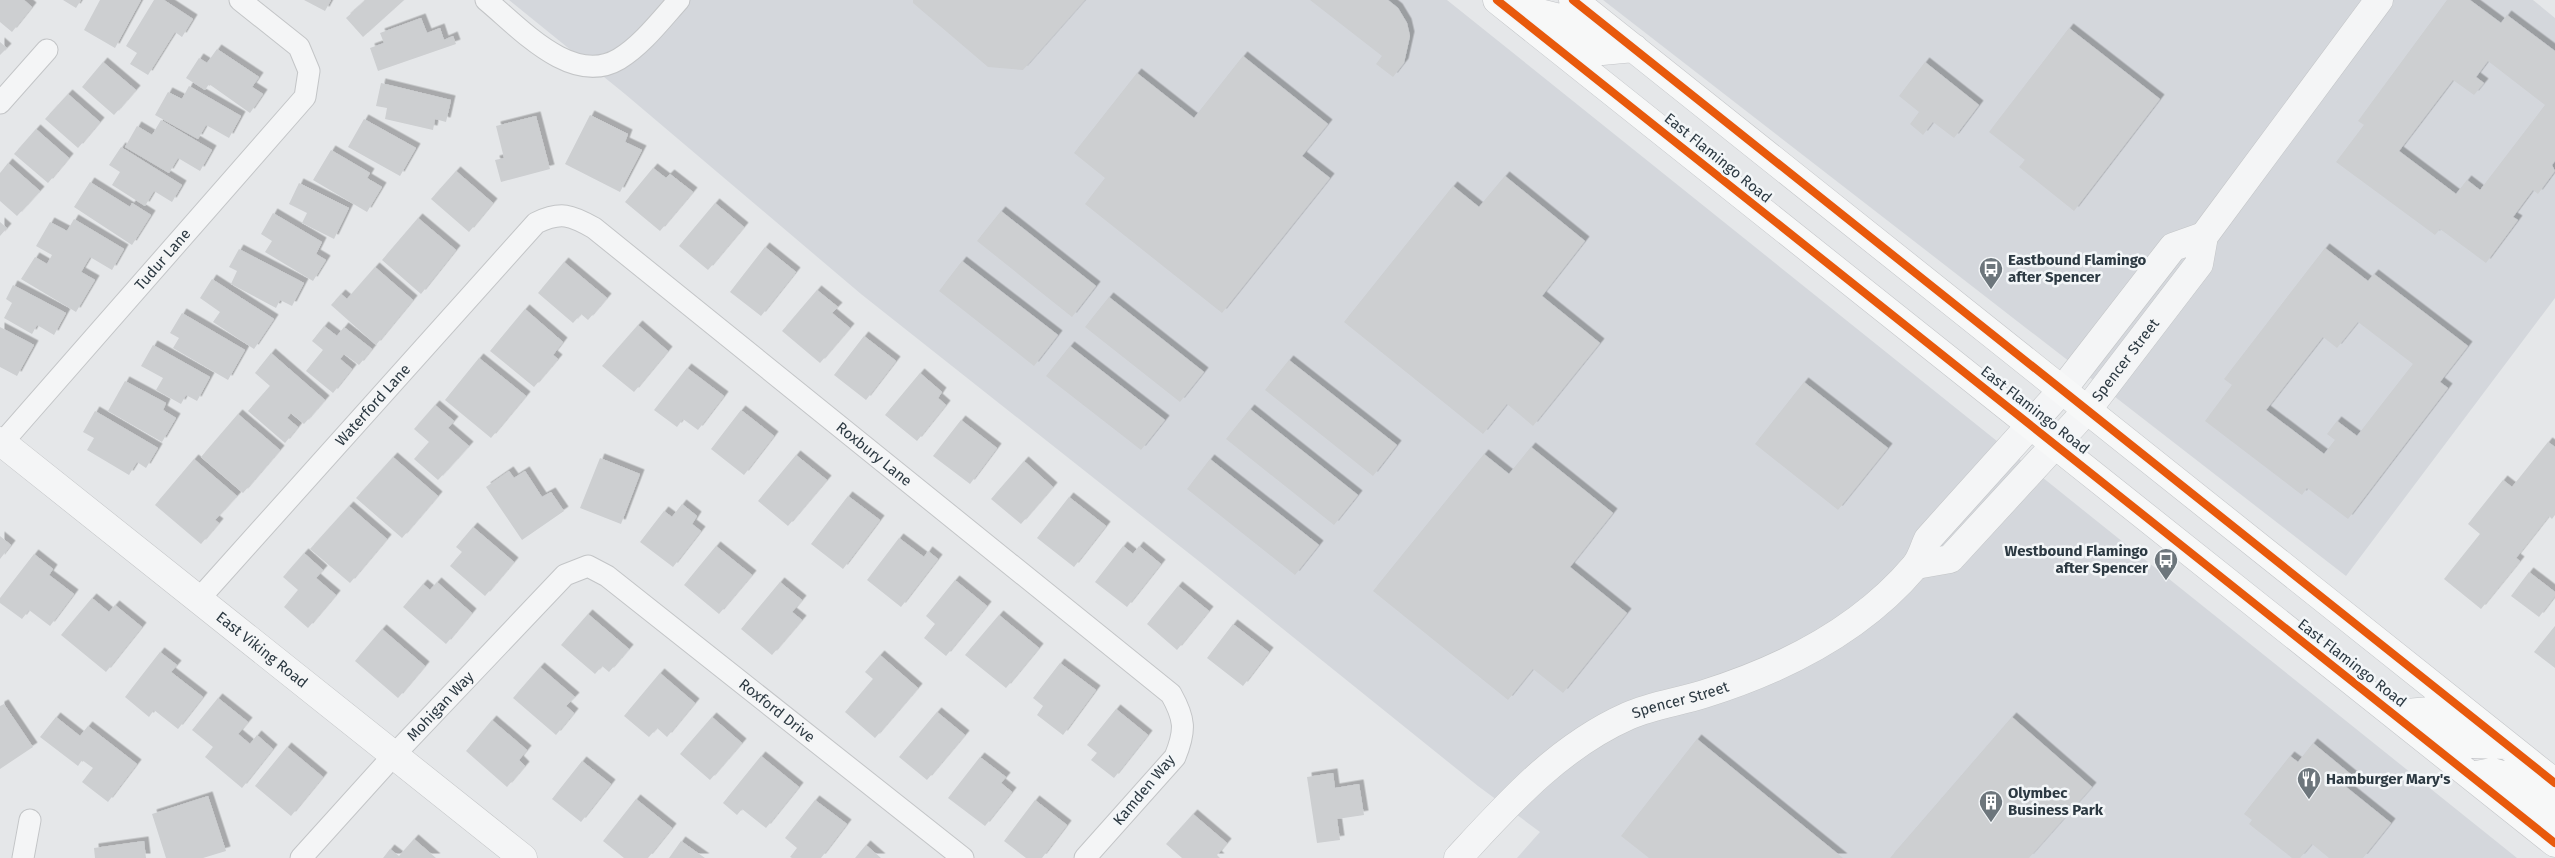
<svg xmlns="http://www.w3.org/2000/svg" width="2555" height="858" viewBox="0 0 2555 858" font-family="'Fira Sans',sans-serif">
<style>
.built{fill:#d4d7dc}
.building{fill:#cdcfd1;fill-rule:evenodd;filter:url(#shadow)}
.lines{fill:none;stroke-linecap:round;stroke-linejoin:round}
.minor-casing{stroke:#c3c5c7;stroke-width:23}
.tertiary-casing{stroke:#c3c5c7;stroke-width:29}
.primary-casing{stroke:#c2c4c7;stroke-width:29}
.minor{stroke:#f4f5f6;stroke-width:21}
.tertiary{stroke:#f4f5f6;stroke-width:28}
.primary{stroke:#f7f8f8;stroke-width:28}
.cycleway-casing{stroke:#f3f6f8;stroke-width:11}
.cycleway{stroke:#e8590c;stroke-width:8}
.labels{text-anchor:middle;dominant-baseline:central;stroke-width:5;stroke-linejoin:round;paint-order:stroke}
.street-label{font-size:15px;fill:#2c3942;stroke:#f3f6f8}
.poi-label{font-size:15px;font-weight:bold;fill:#2c3942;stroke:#f3f6f8;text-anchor:start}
</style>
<defs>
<filter id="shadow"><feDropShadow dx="4.5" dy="-4.5" stdDeviation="0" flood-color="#0004"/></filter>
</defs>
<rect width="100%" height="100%" fill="#e5e7e9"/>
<!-- built -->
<path class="built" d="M 509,0 L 1447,0 L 2517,858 L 1517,858 L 1540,832 L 1478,786 L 1205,566 L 861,294 L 625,94 Z
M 1603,0 L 2533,0 L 2555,18 L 2555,298 L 2346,576 Z"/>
<!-- building -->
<path class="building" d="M 0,0 L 24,0 L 32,7 L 12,32 L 0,22 Z
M 63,0 L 81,0 L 76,8 Z
M 100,0 L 141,0 L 115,48 L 84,30 Z
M 154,0 L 164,0 L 193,19 L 182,37 L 175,32 L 148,75 L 130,64 L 137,53 L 126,46 Z
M 304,0 L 331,0 L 325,11 Z
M 366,0 L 404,0 L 363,37 L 346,18 Z
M 913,0 L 1085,0 L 1023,70 L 988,67 L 913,3 Z
M 1310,0 L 1388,0 L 1398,8 L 1407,23 L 1410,36 L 1404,63 L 1393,77 L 1376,64 L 1382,56 Z
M 2447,0 L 2470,0 L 2501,23 L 2507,15 L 2555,51 L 2555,161 L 2552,165 L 2555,171 L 2538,194 L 2533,190 L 2513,217 L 2518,220 L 2486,263 L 2440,229 L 2435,235 L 2336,162 L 2364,125 L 2358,121 ZM 2488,61 L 2545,105 L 2480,190 L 2467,180 L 2456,194 L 2399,151 L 2453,80 L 2474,95 L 2484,83 L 2476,77 Z
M 421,18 L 427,33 L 440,28 L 444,40 L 453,36 L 456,44 L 378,71 L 370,48 L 384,43 L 380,33 Z
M 2069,28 L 2160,99 L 2074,211 L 2019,167 L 2025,160 L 1989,132 Z
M 0,42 L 7,48 L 0,55 Z
M 217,49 L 259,77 L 252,87 L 263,94 L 250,113 L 209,84 L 205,90 L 186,78 L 199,58 L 207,63 Z
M 1243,56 L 1328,124 L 1302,156 L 1330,178 L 1222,313 L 1085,204 L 1105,178 L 1074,153 L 1137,73 L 1194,118 Z
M 103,62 L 136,90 L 114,115 L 82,87 Z
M 1925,62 L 1979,105 L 1954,138 L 1933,122 L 1923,135 L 1910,124 L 1919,112 L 1899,96 Z
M 381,83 L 451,100 L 446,122 L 435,119 L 433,130 L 385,119 L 387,108 L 376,106 Z
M 189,86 L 241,116 L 229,138 L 206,125 L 198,139 L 155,115 L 168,92 L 182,99 Z
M 68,94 L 100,122 L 78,148 L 45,119 Z
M 590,115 L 628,134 L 625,142 L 642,150 L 620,192 L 565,164 Z
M 536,116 L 550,169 L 501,182 L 495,160 L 504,158 L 496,126 Z
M 364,119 L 416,148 L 400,176 L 348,147 Z
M 161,120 L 212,150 L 200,171 L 178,158 L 169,173 L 125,147 L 137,126 L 152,135 Z
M 36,129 L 69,158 L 48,183 L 14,154 Z
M 121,147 L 182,185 L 172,202 L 154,191 L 145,206 L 112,185 L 120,172 L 109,165 Z
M 331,150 L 370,173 L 367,178 L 382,187 L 367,212 L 313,180 Z
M 8,163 L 40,191 L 17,216 L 0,201 L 0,173 Z
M 653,168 L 666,178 L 670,174 L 693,192 L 660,231 L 625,202 Z
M 456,171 L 493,203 L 469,232 L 431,199 Z
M 1505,176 L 1585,241 L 1542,296 L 1600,343 L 1533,426 L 1507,404 L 1483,434 L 1344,322 L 1453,186 L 1479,207 Z
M 90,182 L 130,207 L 132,203 L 151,215 L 132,245 L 74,207 Z
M 299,183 L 349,208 L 334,239 L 302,223 L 307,213 L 289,204 Z
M 715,203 L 744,227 L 708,270 L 679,246 Z
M 1001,211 L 1096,286 L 1072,317 L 977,241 Z
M 273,213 L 322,242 L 316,254 L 326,260 L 313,281 L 265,252 L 272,241 L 261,234 Z
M 418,218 L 456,250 L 421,294 L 382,260 Z
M 74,219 L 124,249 L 112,270 L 90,257 L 81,272 L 95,280 L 76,312 L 21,279 L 35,257 L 47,264 L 52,255 L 36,246 L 50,222 L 67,231 Z
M 0,222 L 7,228 L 0,236 Z
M 765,247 L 796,272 L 761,316 L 730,292 Z
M 2325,248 L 2368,281 L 2374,274 L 2468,346 L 2440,382 L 2448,388 L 2348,519 L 2307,488 L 2302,495 L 2205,421 L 2232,385 L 2224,379 ZM 2358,322 L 2413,364 L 2357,436 L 2337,421 L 2327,434 L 2335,440 L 2324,454 L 2266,410 L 2323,337 L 2337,348 Z
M 239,249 L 304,283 L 292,306 L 280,300 L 276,308 L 231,284 L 237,271 L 229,267 Z
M 962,261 L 1058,335 L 1034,366 L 939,291 Z
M 564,262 L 607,298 L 588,320 L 581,314 L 573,323 L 538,293 Z
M 375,267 L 413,300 L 376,345 L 331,305 L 341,294 L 347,299 Z
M 212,279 L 274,319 L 254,349 L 213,322 L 220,312 L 200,298 Z
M 13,285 L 66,313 L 54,335 L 37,325 L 32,334 L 4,318 L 12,303 L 6,299 Z
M 817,290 L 838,307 L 832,313 L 850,328 L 820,363 L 782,331 Z
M 1109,297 L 1204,372 L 1180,402 L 1085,327 Z
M 525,309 L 563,342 L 553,355 L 558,359 L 534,387 L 490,351 Z
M 182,313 L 245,350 L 228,380 L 173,348 L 179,338 L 170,333 Z
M 638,325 L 668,351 L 634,392 L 602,366 Z
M 324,326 L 337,336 L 344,327 L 372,349 L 359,365 L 344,354 L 340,359 L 352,369 L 333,393 L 306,371 L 323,350 L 312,341 Z
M 0,327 L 34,345 L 17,376 L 0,367 Z
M 864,336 L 896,361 L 866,400 L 834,375 Z
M 153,345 L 210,377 L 197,401 L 186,395 L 181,404 L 156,390 L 163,378 L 141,366 Z
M 1070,346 L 1165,420 L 1141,450 L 1046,376 Z
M 271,353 L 325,400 L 304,424 L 291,413 L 287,418 L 298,427 L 285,443 L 248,411 L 270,386 L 255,373 Z
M 479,358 L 526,396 L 491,438 L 445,400 Z
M 1289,360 L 1397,445 L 1373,476 L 1265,390 Z
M 687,368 L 724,396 L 698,430 L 683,419 L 677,427 L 654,410 Z
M 920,373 L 942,392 L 938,398 L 946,405 L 917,441 L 885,415 Z
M 125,381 L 166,403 L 163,410 L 176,418 L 162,442 L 108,411 Z
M 1804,382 L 1888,448 L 1838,510 L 1755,444 Z
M 435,405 L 454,421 L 448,428 L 469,446 L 438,480 L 414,459 L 429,442 L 414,429 Z
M 1250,409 L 1358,495 L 1334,525 L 1226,439 Z
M 741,410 L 774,436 L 744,475 L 711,449 Z
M 95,411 L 158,448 L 146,468 L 137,462 L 129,475 L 87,450 L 94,438 L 83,432 Z
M 238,414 L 280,450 L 243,493 L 201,457 Z
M 961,420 L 997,448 L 970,484 L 933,456 Z
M 2548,442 L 2555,447 L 2555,515 L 2552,519 L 2549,516 L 2516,558 L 2520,561 L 2481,609 L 2444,579 L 2480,534 L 2468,524 L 2503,480 L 2512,487 Z
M 1531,447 L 1613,513 L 1570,567 L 1627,613 L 1563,693 L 1533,669 L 1508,700 L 1373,591 L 1484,454 L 1509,474 Z
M 796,455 L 827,480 L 788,526 L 758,501 Z
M 393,457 L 438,496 L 402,538 L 356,498 Z
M 600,458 L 640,474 L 621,524 L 580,508 Z
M 194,459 L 237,496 L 215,520 L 219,523 L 201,544 L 155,505 Z
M 1210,459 L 1319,545 L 1295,575 L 1187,489 Z
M 1024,461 L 1053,487 L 1021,524 L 991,499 Z
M 509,471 L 514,478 L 525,471 L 542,497 L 551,492 L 564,511 L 522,540 L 486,487 Z
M 848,496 L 880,520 L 843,569 L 811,544 Z
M 1069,497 L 1106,526 L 1074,567 L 1037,538 Z
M 682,504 L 697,516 L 692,524 L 701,531 L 673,567 L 640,542 L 664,511 L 672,517 Z
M 349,506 L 387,539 L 350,583 L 310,549 Z
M 473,527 L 514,562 L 485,596 L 450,566 L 462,552 L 456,547 Z
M 0,536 L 11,545 L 0,559 Z
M 899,538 L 924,557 L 928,551 L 938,559 L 901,607 L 867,580 Z
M 716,546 L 752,575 L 719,614 L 684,585 Z
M 1123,546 L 1133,554 L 1139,546 L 1161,564 L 1127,607 L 1095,582 Z
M 304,553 L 323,570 L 316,578 L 336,595 L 308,628 L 284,607 L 298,590 L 283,577 Z
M 34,554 L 53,569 L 49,575 L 74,594 L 50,626 L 29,610 L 22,619 L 0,603 L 0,598 Z
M 2529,572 L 2555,592 L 2555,596 L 2539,617 L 2511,596 Z
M 955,580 L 987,606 L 946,656 L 924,638 L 935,624 L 926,616 Z
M 437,582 L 472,613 L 446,644 L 403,607 L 423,584 L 430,590 Z
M 780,582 L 802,600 L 792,612 L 802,620 L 772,655 L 741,629 Z
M 1178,586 L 1209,611 L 1177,650 L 1147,624 Z
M 92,598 L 109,612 L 115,605 L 142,627 L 106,672 L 61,635 Z
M 588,614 L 629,649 L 609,672 L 602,666 L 595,674 L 561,645 Z
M 999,615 L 1039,648 L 1006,688 L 965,655 Z
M 1233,624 L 1269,652 L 1243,686 L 1207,658 Z
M 2555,626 L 2555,668 L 2534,652 Z
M 382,629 L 425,666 L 398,698 L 355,661 Z
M 160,652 L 177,665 L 171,672 L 203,697 L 178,729 L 154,710 L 149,717 L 125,697 Z
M 880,655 L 918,688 L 875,738 L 845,712 L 873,679 L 865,672 Z
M 1060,663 L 1096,690 L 1063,735 L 1037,715 L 1043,706 L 1033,698 Z
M 540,667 L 575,697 L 566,706 L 574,713 L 556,735 L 513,698 Z
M 660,673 L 695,703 L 667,737 L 657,728 L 649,737 L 624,716 Z
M 218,698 L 248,722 L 238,734 L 250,744 L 257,735 L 273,749 L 242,788 L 205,757 L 213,747 L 192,730 Z
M 4,704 L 33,747 L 0,769 L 0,706 Z
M 1116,709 L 1148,735 L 1114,778 L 1091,760 L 1097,753 L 1087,745 Z
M 937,712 L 965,735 L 927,780 L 899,757 Z
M 56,717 L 80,736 L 88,726 L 137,764 L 108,802 L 82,782 L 93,768 L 82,760 L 78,766 L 40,737 Z
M 712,717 L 742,743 L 710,780 L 680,754 Z
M 2012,717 L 2092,787 L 2029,858 L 1890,858 Z
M 492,720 L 527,750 L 519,760 L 525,766 L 507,787 L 466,751 Z
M 1697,739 L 1843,858 L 1649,858 L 1621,836 Z
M 2313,743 L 2353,776 L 2345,786 L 2391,823 L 2363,858 L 2329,858 L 2312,844 L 2300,858 L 2292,858 L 2249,824 L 2252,820 L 2244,814 L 2290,756 L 2298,762 Z
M 287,747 L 323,777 L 291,816 L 255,786 Z
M 761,756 L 799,787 L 766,828 L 742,809 L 737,815 L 723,803 Z
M 980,757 L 1006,777 L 1001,783 L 1012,792 L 985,826 L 948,798 Z
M 582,761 L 611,784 L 581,822 L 552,799 Z
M 1333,773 L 1335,788 L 1359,784 L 1364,815 L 1337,819 L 1340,840 L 1317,843 L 1307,777 Z
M 208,796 L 226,851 L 203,858 L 166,858 L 152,814 Z
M 636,799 L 672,828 L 648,858 L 624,858 L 603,841 Z
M 815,800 L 847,824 L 821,858 L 792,858 L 790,857 L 797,848 L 785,838 Z
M 1035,800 L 1067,825 L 1042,858 L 1026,858 L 1004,841 Z
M 1193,814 L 1227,843 L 1217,855 L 1220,858 L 1182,858 L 1166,844 Z
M 414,839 L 436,858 L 383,858 L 390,849 L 399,856 Z
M 144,841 L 146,858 L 95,858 L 94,848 Z
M 681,841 L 705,858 L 669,858 Z
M 866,845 L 881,858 L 855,858 Z"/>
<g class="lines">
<!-- minor casing -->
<g class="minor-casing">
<g id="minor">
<path d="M 486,0 C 520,28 572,87 619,59 C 642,45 661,20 679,0"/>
<path d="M 0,103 L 47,50"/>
<path id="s1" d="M 2,443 L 305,97 L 309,71 L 299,47 L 240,0"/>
<path id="s2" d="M 198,600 L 536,223 C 561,211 571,215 594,228 L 1171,694 C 1185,719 1186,730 1175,757 L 1085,858"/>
<path d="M 23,858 L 30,820"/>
<path id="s3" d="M 301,858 L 394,755 L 565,575 L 588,566 L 607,576 L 963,858"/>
</g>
</g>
<!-- tertiary casing -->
<g class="tertiary-casing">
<g id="tertiary">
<path id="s4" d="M 0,441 L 523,858"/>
<path id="s5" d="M 1916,565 L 1950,559 L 2088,409 L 2199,264 L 2204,236 L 2379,0"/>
<path id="s6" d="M 1458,858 C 1508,804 1558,747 1628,716 C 1652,705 1679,702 1704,694 C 1784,669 1860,631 1915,566 C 1921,559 1924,547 1928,539 L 2063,389 L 2173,247 L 2204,236"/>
</g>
</g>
<!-- primary casing -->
<g class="primary-casing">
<path id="primary" d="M 1497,0 L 2555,843
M 1573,0 L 2555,783
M 1511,6 L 1560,18 L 1602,51 L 1634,48
M 2395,714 L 2430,711 L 2472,744 L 2507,745
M 2471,776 L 2492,772 L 2513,778 L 2555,811"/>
</g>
<!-- minor -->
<use href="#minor" class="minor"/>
<!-- tertiary -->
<use href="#tertiary" class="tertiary"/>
<!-- primary -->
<use href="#primary" class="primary"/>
<!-- cycleway casing -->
<g class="cycleway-casing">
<path id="cycleway" d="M 1497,0 L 2555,843
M 1573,0 L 2555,783"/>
</g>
<!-- cycleway -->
<use href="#cycleway" class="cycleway"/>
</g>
<!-- icons -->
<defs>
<g id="bus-pin" transform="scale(1.25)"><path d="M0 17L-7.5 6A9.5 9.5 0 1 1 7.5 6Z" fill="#6d767c" stroke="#f3f6f8"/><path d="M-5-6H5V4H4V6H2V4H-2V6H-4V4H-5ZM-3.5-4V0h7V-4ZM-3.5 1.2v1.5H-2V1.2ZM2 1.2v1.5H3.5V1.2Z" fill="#fff"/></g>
<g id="restaurant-pin" transform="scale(1.25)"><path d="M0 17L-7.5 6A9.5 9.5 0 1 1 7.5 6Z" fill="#6d767c" stroke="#f3f6f8"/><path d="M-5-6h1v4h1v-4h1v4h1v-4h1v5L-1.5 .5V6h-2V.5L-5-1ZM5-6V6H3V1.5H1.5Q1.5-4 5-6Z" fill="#fff"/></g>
<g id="building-pin" transform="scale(1.25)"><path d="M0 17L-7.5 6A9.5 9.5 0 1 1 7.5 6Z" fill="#6d767c" stroke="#f3f6f8"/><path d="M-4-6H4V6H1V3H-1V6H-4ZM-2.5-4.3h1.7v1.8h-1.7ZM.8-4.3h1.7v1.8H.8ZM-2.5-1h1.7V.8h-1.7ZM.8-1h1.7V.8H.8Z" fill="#fff"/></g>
</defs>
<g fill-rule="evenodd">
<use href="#bus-pin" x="1991" y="269"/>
<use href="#bus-pin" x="2166" y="560"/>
<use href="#restaurant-pin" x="2309" y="779"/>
<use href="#building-pin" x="1991" y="802"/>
</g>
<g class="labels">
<!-- street labels -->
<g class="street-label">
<text transform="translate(1718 158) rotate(39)">East Flamingo Road</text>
<text stroke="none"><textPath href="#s1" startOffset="244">Tudur Lane</textPath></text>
<text stroke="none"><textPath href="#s5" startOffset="300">Spencer Street</textPath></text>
<text stroke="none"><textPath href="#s2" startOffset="262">Waterford Lane</textPath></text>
<text transform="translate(2035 410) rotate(38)">East Flamingo Road</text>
<text stroke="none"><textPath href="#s2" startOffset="928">Roxbury Lane</textPath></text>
<text stroke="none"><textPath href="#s4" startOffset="335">East Viking Road</textPath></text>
<text transform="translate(2352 663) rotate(38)">East Flamingo Road</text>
<text stroke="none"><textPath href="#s6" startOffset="278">Spencer Street</textPath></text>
<text stroke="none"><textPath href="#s3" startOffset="206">Mohigan Way</textPath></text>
<text stroke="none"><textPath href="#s3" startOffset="650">Roxford Drive</textPath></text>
<text transform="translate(1144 790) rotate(-50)">Kamden Way</text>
</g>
<!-- poi labels -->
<g class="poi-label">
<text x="2008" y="260">Eastbound Flamingo<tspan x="2008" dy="17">after Spencer</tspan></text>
<text x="2148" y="551" text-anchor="end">Westbound Flamingo<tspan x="2148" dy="17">after Spencer</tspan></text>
<text x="2326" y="779">Hamburger Mary's</text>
<text x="2008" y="793">Olymbec<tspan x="2008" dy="17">Business Park</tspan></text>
</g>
</g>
</svg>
